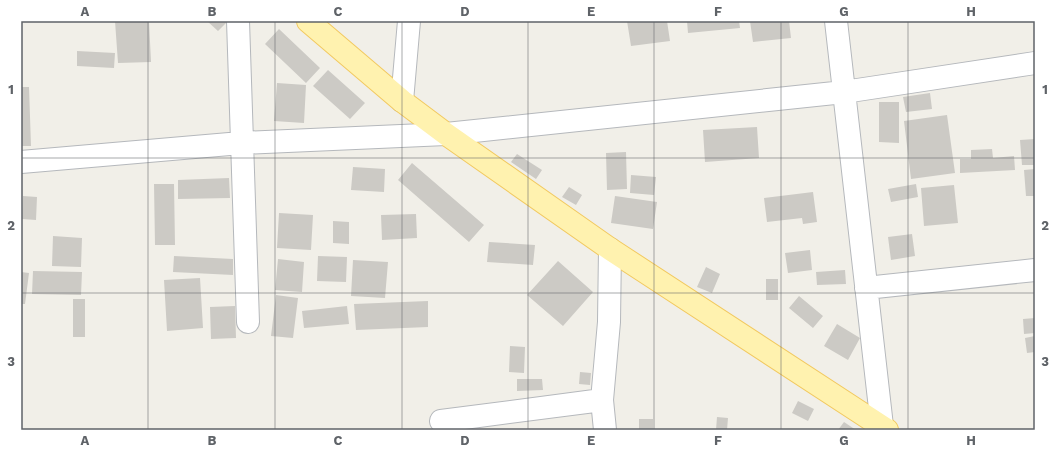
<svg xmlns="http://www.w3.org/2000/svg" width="1056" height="451" viewBox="0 0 1056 451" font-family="'Work Sans',sans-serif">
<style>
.building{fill:#cccac5}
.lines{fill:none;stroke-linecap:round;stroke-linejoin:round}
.street-casing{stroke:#b5b8bc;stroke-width:24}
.primary-casing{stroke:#f2c960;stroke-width:24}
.street{stroke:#fff;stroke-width:22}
.primary{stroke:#fff2af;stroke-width:22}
.grid{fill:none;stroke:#5f6368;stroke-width:1;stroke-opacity:0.55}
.neatline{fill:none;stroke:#5f6368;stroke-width:1.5}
.grid-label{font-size:13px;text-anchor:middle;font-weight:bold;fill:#5f6368}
</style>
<rect width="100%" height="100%" fill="#f1efe8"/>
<!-- building -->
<path class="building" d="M 115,21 L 149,21 L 151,62 L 118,63 Z
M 207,21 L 228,21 L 218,31 Z
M 627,21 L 667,21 L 670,41 L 631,46 Z
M 687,21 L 739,21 L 740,28 L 688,33 Z
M 750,21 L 789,21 L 791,38 L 753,42 Z
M 279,29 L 320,68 L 306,83 L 265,44 Z
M 77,51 L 115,53 L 114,68 L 77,66 Z
M 328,70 L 365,103 L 350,119 L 313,86 Z
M 277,83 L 306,85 L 304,123 L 274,121 Z
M 21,87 L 29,87 L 31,146 L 21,146 Z
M 930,93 L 932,109 L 906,112 L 903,97 Z
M 879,102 L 899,102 L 899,143 L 879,142 Z
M 947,115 L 955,173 L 911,179 L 904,121 Z
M 757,127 L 759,158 L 705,162 L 703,130 Z
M 1035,139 L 1035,165 L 1022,165 L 1020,140 Z
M 992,149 L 993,158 L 1014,156 L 1015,170 L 960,173 L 960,159 L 971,159 L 971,150 Z
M 626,152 L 627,189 L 607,190 L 606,153 Z
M 517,154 L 542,170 L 536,179 L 511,162 Z
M 412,163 L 484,225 L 469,242 L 398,180 Z
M 353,167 L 385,169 L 384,192 L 351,190 Z
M 1035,169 L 1035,196 L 1026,196 L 1024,170 Z
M 631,175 L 656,177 L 654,195 L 630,193 Z
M 229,178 L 230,198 L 178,199 L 178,180 Z
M 154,184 L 174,184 L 175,245 L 155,245 Z
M 916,184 L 918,197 L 891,202 L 888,189 Z
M 954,185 L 958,223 L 924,226 L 921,188 Z
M 569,187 L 582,195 L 576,205 L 562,197 Z
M 813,192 L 817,222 L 803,224 L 802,218 L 767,222 L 764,198 Z
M 23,196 L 37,197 L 36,220 L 22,219 Z
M 615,196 L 657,202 L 653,229 L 611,223 Z
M 279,213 L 313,215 L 311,250 L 277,248 Z
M 416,214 L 417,238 L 382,240 L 381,215 Z
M 333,221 L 349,222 L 349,244 L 333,243 Z
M 912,234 L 915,256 L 891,260 L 888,237 Z
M 53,236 L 82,238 L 81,267 L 52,266 Z
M 489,242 L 535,245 L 533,265 L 487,262 Z
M 810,250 L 812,270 L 788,273 L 785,253 Z
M 174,256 L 233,259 L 233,275 L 173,272 Z
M 318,256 L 347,257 L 346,282 L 317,281 Z
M 278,259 L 304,262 L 302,292 L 275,290 Z
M 353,260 L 388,262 L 385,298 L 351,296 Z
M 558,261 L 593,292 L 563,326 L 527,295 Z
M 706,267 L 720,274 L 712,293 L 697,287 Z
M 845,270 L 846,284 L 817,285 L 816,272 Z
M 33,271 L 82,272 L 81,295 L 32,294 Z
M 21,272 L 29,273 L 25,304 L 21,304 Z
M 200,278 L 203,328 L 167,331 L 164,280 Z
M 766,279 L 778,279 L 778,300 L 766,300 Z
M 276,295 L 298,298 L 293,338 L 271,336 Z
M 799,296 L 823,316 L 813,328 L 789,308 Z
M 73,299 L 85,299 L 85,337 L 73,337 Z
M 428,301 L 428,327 L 356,330 L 354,304 Z
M 235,306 L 236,338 L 211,339 L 210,307 Z
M 347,306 L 349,324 L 304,328 L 302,311 Z
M 1035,318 L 1035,333 L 1024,334 L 1023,319 Z
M 837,324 L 860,338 L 848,360 L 824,346 Z
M 1035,336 L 1035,352 L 1027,353 L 1025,338 Z
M 510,346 L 525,347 L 524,373 L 509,372 Z
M 580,372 L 591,373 L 590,385 L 579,384 Z
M 517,379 L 542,379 L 543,390 L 517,391 Z
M 798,401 L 814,409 L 808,421 L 792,413 Z
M 717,417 L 728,418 L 727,430 L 716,430 Z
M 639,419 L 653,419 L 653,430 L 639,430 Z
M 844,422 L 856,430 L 838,430 Z"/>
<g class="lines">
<!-- street casing -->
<g class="street-casing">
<path id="street" d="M 238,21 L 248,322
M 836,21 L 882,426
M 402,101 L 409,21
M 21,162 L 241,143 L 446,134 L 844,92 L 1035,63
M 866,288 L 1035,270
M 441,421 L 602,400
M 605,430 L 602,400 L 609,322 L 610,249"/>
</g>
<!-- primary casing -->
<g class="primary-casing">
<path id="primary" d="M 308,21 L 402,101 L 446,134 L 610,249 L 887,430"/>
</g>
<!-- street -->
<use href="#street" class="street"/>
<!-- primary -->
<use href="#primary" class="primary"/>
</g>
<!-- grid -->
<path class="grid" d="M 148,21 L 148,430M 275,21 L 275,430M 402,21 L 402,430M 528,21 L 528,430M 654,21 L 654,430M 781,21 L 781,430M 908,21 L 908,430M 21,158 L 1035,158M 21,293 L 1035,293"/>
<!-- border -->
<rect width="1056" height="451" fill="none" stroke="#ffffff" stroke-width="44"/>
<rect x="22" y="22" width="1012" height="407" class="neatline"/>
<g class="grid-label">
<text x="85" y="16">A</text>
<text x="212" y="16">B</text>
<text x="338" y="16">C</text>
<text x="465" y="16">D</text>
<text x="591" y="16">E</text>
<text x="718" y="16">F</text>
<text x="844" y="16">G</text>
<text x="971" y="16">H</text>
<text x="11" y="94">1</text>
<text x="1045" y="94">1</text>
<text x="11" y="230">2</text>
<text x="1045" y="230">2</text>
<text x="11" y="366">3</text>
<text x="1045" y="366">3</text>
<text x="85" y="445">A</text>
<text x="212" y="445">B</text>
<text x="338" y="445">C</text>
<text x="465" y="445">D</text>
<text x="591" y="445">E</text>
<text x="718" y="445">F</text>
<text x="844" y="445">G</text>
<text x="971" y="445">H</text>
</g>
</svg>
